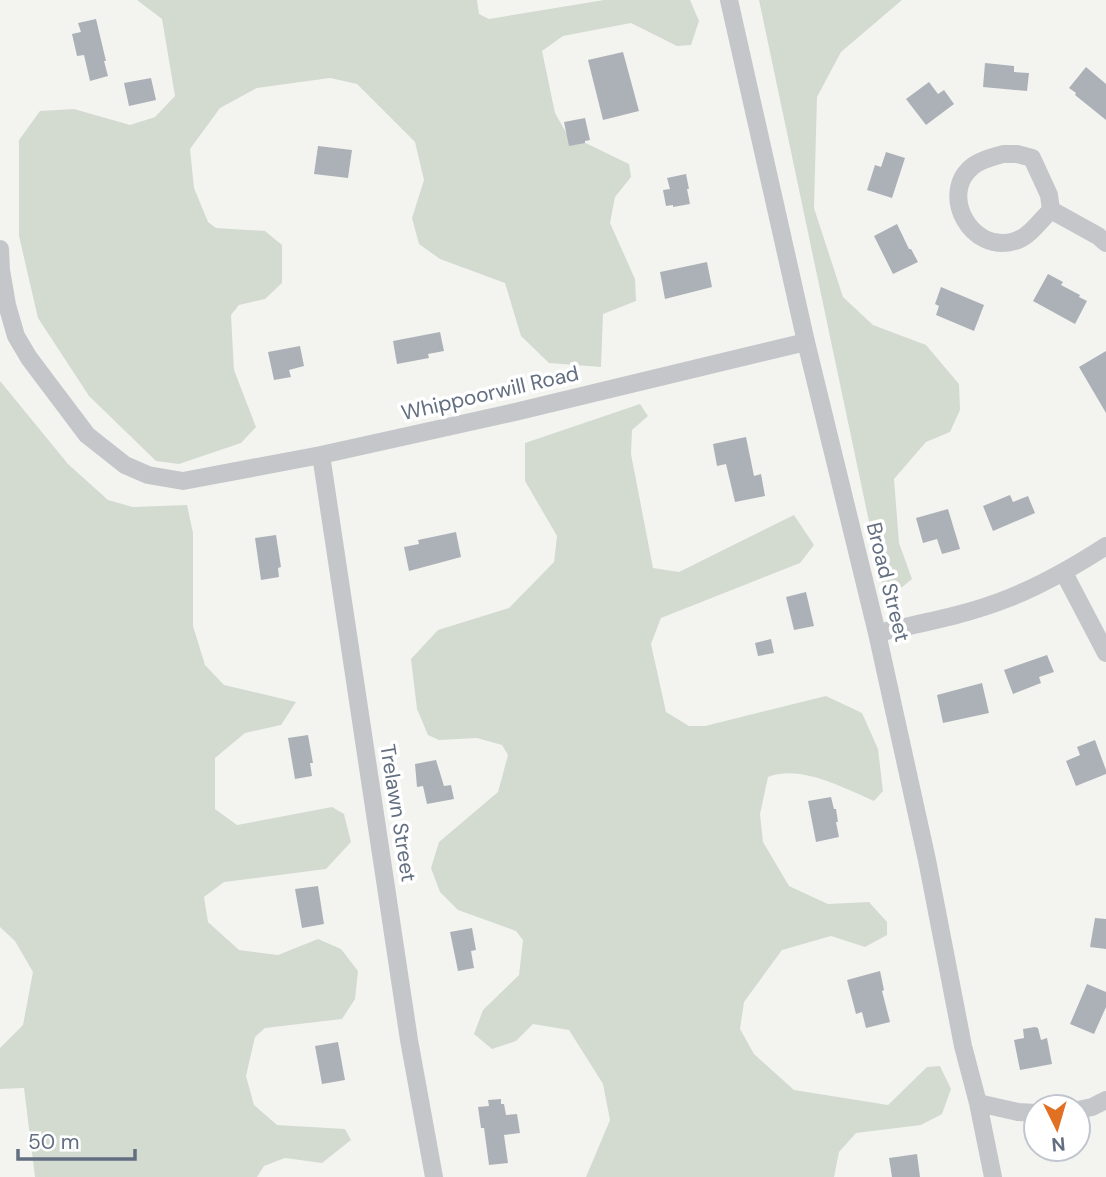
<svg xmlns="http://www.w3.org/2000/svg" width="1106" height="1177" viewBox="0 0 1106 1177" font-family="'DM Sans',sans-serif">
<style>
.green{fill:#d3dbd1}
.building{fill:#acb1b8}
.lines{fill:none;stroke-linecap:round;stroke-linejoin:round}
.minor{stroke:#c4c6ca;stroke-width:18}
.labels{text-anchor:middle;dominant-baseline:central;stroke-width:7;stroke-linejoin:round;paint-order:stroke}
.street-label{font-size:21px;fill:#636f81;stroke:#fff}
</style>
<rect width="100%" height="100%" fill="#f3f4f0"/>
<!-- green -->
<path class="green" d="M 137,0 L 477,0 L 479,14 L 489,19 L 604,0 L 690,0 L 699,21 L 691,45 L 677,46 L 631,23 L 563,36 L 542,51 L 555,113 L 567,134 L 629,164 L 631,177 L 615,197 L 610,223 L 635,279 L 636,301 L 603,314 L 601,367 L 549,363 L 521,336 L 505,283 L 440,259 L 419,244 L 412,218 L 424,180 L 415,142 L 357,84 L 330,78 L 257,88 L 220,108 L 190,149 L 194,188 L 208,222 L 216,228 L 265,231 L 282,245 L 282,283 L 265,299 L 239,305 L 231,315 L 234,370 L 256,427 L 241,443 L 179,464 L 156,461 L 89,396 L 38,318 L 19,236 L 19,140 L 40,111 L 74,109 L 130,125 L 155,117 L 175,96 L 162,19 Z
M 759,0 L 902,0 L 841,52 L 817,97 L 814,208 L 843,297 L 873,325 L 926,345 L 959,384 L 960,410 L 950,432 L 926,442 L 894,479 L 899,543 L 912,579 L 895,593 L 883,588 Z
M 0,381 L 68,464 L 108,500 L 133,507 L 187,505 L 193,533 L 193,626 L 205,665 L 224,685 L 296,702 L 281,725 L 245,733 L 215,758 L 215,809 L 237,825 L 332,807 L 344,814 L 351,842 L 326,869 L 224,882 L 204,897 L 208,922 L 239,950 L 278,955 L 318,939 L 341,949 L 358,971 L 355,999 L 342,1019 L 265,1028 L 255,1037 L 246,1076 L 254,1105 L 277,1125 L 345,1129 L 351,1140 L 322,1163 L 285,1158 L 264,1166 L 257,1177 L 35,1177 L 24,1088 L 0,1089 L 0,1048 L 23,1025 L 33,972 L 15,941 L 0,927 Z
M 640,404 L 648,416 L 632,430 L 631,454 L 653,568 L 679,572 L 794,515 L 814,545 L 800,563 L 661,618 L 651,644 L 666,712 L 689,726 L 705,726 L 826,696 L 862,713 L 878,749 L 883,791 L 874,801 C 844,788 800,764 768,777 L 760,814 L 763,842 L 789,886 L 828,904 L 869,902 L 887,922 L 887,935 L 865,947 L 831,936 L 782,950 L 744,1002 L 740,1029 L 754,1054 L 794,1090 L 888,1105 L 927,1067 L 940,1066 L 951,1089 L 942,1114 L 921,1125 L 856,1133 L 839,1152 L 834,1177 L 586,1177 L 610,1120 L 603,1084 L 569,1030 L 533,1024 L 516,1041 L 492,1049 L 474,1034 L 483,1010 L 519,975 L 523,940 L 516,931 L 458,910 L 440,892 L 431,868 L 439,842 L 498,792 L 508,755 L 502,745 L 477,738 L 439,740 L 428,735 L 417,709 L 411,659 L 438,630 L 509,608 L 554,562 L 557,536 L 525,481 L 525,443 Z"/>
<!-- building -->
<path class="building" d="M 96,19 L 106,61 L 104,61 L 108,76 L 90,81 L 84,55 L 77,56 L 72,34 L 81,32 L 78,23 Z
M 623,52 L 639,111 L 603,120 L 588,60 Z
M 985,63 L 1014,66 L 1014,72 L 1029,73 L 1027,91 L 983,87 Z
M 1086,67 L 1106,84 L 1106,120 L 1075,95 L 1076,93 L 1069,88 Z
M 151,78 L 156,100 L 129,106 L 124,83 Z
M 929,82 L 938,94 L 944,90 L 954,104 L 926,125 L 906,99 Z
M 585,118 L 590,140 L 585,141 L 585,143 L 569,146 L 564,122 Z
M 318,146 L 352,150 L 348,178 L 314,174 Z
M 886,152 L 905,158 L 892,198 L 867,190 L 875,165 L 881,167 Z
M 686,174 L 689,189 L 687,189 L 690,204 L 673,207 L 673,205 L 666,206 L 663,190 L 670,189 L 667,178 Z
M 897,224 L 909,249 L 911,249 L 918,262 L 893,274 L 874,236 Z
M 707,262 L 712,287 L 665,299 L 660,272 Z
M 1048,274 L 1063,282 L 1061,285 L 1080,295 L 1079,297 L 1087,301 L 1075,324 L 1033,301 Z
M 941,287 L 984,305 L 974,331 L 936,315 L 939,306 L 935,304 Z
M 440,332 L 444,351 L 428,354 L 429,358 L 397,364 L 393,341 Z
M 300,346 L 304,366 L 289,370 L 291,377 L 274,380 L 268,352 Z
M 1106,351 L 1106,413 L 1079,367 Z
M 746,437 L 754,476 L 761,474 L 765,496 L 735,502 L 726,464 L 717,466 L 713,444 Z
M 1010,495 L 1013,502 L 1028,496 L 1035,513 L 993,531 L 983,506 Z
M 948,509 L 960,549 L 942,554 L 937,539 L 923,543 L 916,518 Z
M 456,532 L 461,557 L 409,571 L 404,547 L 419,544 L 418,540 Z
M 276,535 L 281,567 L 278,568 L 279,577 L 261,580 L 255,538 Z
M 806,592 L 814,626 L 794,630 L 786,597 Z
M 771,639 L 774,653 L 758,656 L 755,643 Z
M 1047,655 L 1054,672 L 1039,677 L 1041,683 L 1013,694 L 1004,670 Z
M 982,683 L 989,713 L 943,723 L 937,695 Z
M 308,735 L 313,763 L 310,763 L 312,776 L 295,779 L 288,738 Z
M 1095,740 L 1106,770 L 1106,774 L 1076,786 L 1066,761 L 1080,755 L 1077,747 Z
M 436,760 L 444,786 L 451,785 L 454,799 L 427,804 L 423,786 L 417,787 L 415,764 Z
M 831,797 L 834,809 L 836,809 L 838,822 L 836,822 L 839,837 L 816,842 L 808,801 Z
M 318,886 L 324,924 L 302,928 L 295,889 Z
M 1095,918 L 1106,919 L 1106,949 L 1090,947 Z
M 472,928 L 476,950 L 471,951 L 474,968 L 458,971 L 450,932 Z
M 880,971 L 884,990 L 882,991 L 890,1022 L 866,1028 L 862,1012 L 856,1014 L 847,980 Z
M 1087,984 L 1106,992 L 1106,1007 L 1094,1034 L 1070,1024 Z
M 1035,1027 L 1038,1028 L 1041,1040 L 1047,1038 L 1052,1064 L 1020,1070 L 1014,1040 L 1024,1038 L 1023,1029 Z
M 338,1042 L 345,1080 L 322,1084 L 315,1046 Z
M 501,1099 L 501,1104 L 504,1104 L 506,1115 L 517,1114 L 520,1133 L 504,1135 L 508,1163 L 489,1165 L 484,1128 L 481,1128 L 478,1107 L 489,1106 L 488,1100 Z
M 917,1154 L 920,1177 L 892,1177 L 889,1158 Z"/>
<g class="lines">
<!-- minor -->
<path class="minor" d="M 729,0 L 806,342 L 877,633 L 927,860 L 963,1046 L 978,1103 L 993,1177
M 1003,154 L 1017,154 L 1032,158 L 1049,195 L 1051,210 C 1041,220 1029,237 1015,241 C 971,255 938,193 973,166 C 982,159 993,157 1003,154 Z
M 1051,210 L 1098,236 L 1106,243
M 0,249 L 1,270 L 7,305 L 16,336 L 29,358 L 87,435 L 125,465 L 148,475 L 183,481 L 321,455 L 515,412 L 806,342
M 321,455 L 409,1040 L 434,1177
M 1064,573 L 1106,653
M 877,633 C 922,623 967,615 1009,598 C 1044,584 1075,566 1106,546
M 978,1103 L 1018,1112 L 1036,1113
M 1078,1110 L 1092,1107 L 1106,1100"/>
</g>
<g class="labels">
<!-- street labels -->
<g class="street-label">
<text transform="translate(490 393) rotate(-13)">Whippoorwill Road</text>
<text transform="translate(888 582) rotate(76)">Broad Street</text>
<text transform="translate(398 813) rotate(81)">Trelawn Street</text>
</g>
</g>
<!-- north arrow -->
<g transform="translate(1057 1128) rotate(175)"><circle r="33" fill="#ffffff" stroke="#c1c5cd" stroke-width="2"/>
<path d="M0-5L12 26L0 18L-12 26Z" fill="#e17023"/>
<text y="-10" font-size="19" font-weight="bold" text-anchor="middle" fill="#636f81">N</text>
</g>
<!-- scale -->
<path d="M18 1149v10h117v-10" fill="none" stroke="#636f81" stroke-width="3.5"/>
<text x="28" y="1149" font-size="21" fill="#636f81" stroke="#ffffff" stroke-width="5" paint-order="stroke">50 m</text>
</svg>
